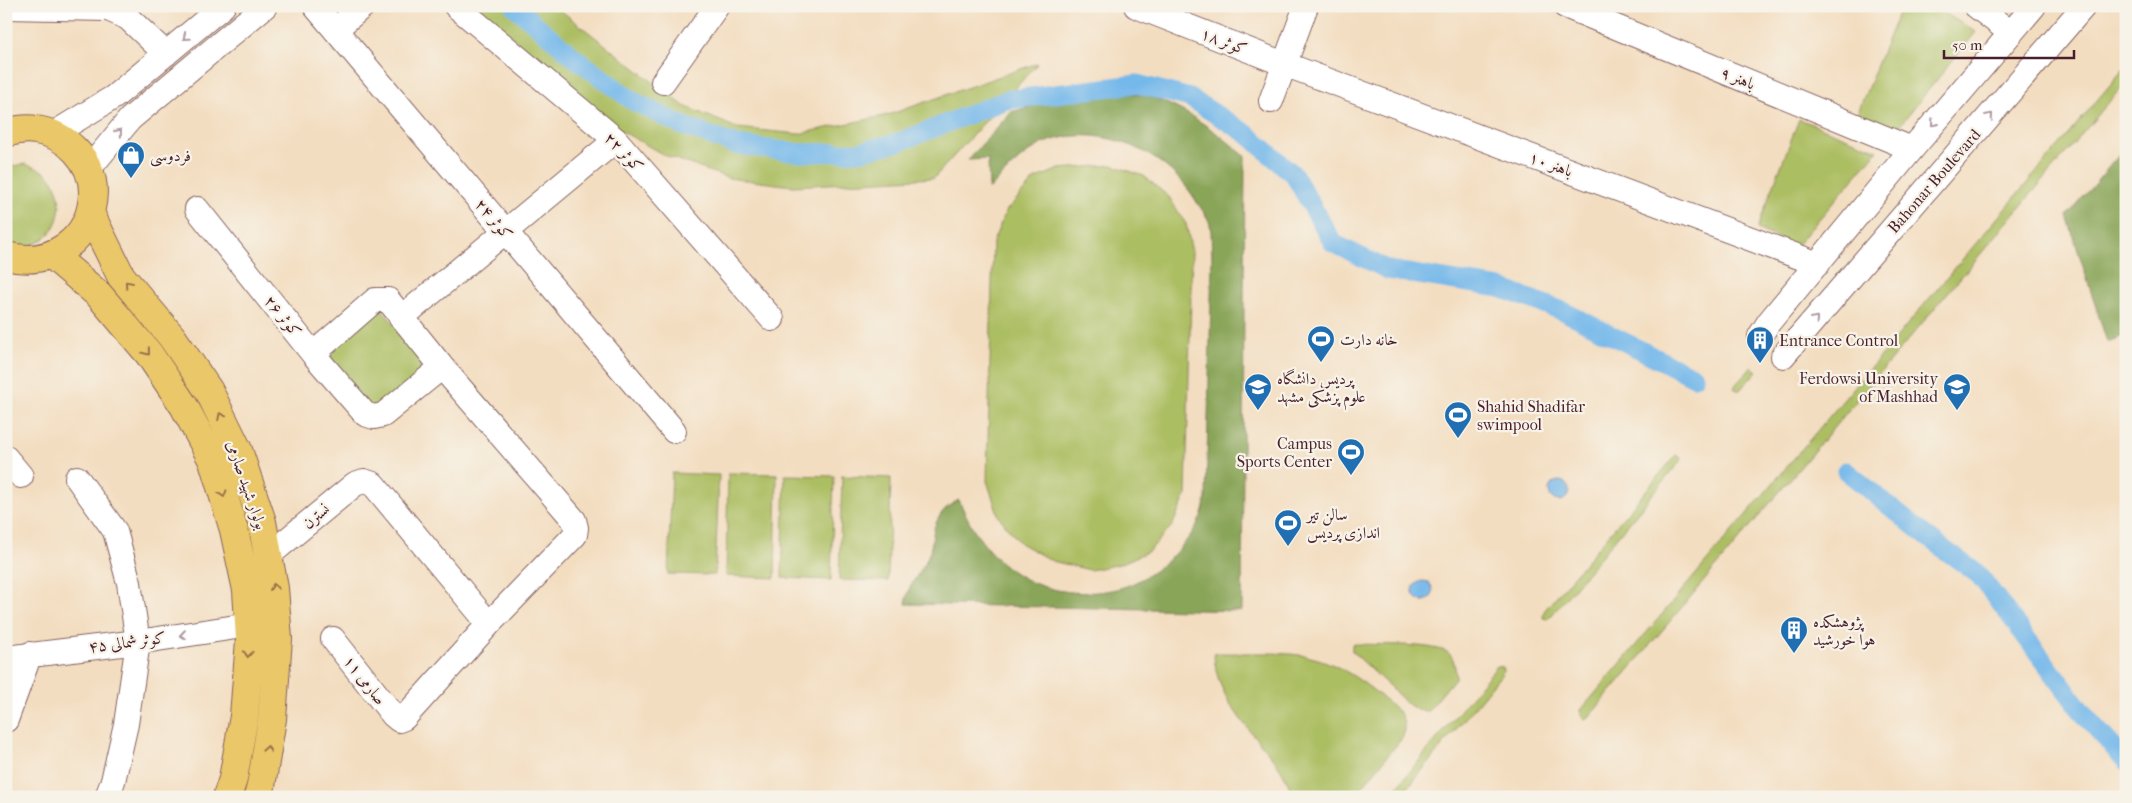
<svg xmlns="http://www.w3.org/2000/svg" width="2132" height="803" viewBox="0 0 2132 803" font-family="'IM FELL French Canon',Amiri,serif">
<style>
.green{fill:#acbe62;stroke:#7b6e46}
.forest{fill:#89a558;stroke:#6a6242}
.water{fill:#74b8ea;stroke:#5f6c8a}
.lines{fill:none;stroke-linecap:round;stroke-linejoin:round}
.canal{stroke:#74b8ea;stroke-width:19}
.minor-casing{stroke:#85625f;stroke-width:26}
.major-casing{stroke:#85625f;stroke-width:30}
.minor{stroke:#fff;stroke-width:24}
.major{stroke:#eac769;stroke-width:28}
.oneway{stroke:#ae9aa0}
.oneway2{stroke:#9a734a}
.labels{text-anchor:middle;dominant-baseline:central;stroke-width:4.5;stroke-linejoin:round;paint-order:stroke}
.street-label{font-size:16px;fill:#4a1f2b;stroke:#f7f3e8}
.poi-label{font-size:16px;fill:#4a1f2b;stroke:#f7f3e8;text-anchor:start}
</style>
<rect width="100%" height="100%" fill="#f7f3e8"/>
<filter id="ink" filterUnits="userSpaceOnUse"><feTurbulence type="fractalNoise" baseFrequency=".02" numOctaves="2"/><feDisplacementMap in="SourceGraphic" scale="10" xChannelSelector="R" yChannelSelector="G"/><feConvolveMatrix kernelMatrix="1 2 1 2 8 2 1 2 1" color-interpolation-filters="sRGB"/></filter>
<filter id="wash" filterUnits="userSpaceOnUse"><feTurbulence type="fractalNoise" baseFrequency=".0096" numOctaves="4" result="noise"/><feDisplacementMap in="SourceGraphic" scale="20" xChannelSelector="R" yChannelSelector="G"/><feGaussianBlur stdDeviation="1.12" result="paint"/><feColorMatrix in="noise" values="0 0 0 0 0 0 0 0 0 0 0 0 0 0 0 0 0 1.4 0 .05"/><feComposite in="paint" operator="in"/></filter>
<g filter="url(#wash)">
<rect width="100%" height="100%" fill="#f3ddc0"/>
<!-- green -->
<path class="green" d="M 476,6 L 555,6 L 684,106 L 737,128 L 798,134 L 888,115 L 1038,63 L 934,178 L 793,186 L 728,178 L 664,155 L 620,130 Z
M 1901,6 L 1933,6 L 1976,32 L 1894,132 L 1856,117 Z
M 2126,66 L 2126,82 L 1589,717 L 1584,719 L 1581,716 L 1581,710 Z
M 1799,119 L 1878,150 L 1796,246 L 1757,229 Z
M 25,164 C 33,167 42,169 49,176 C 70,199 59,242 26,246 C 20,247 12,244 6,244 L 6,167 Z
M 1112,165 L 1144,176 L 1169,197 L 1186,224 L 1192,252 L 1186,495 L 1172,526 L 1149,551 L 1120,564 L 1090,570 L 1052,561 L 1020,543 L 999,517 L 987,481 L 993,242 L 1006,211 L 1035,179 L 1059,169 Z
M 382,309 L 429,368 L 373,411 L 327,353 Z
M 1752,367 L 1757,371 L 1740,390 L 1737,390 L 1734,388 L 1736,384 Z
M 1676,455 L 1682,459 L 1551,616 L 1547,619 L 1543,618 L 1544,611 Z
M 672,473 L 719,475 L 715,575 L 668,574 Z
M 728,473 L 777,474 L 775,578 L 726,576 Z
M 785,475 L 834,476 L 831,580 L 782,578 Z
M 842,476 L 891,478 L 888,581 L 839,580 Z
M 1352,644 C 1373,645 1430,643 1447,652 C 1455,657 1455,669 1456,677 L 1428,711 L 1417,710 L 1408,704 L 1352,651 Z
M 1214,653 C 1244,654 1290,650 1318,659 C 1343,667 1364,682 1384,699 C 1399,711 1407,716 1403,737 L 1354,797 L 1294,797 C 1289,787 1285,774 1278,765 C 1252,731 1215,699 1214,653 Z
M 1497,666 L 1503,667 L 1504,670 L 1501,675 L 1400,797 L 1389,797 Z"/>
<!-- forest -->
<path class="forest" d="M 1109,94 C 1121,95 1136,93 1147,96 C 1184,107 1217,132 1245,156 L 1242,611 L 906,604 C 907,582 924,571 930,551 C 933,541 932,530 937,521 C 942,510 949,505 959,500 C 972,530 988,556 1017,574 C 1045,593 1087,597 1120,588 C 1150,580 1184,550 1198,523 C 1202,516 1204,506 1206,498 L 1212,258 C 1211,248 1212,234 1210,224 C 1208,217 1202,210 1198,204 C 1170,155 1104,121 1047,142 C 1026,150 1004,173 989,190 L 988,159 L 968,160 L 1011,112 L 1049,101 Z
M 2126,147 L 2126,335 L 2107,342 L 2067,216 Z"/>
<!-- water -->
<path class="water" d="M1549 491a10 10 0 1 1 20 0a10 10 0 1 1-20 0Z
M1413 591a10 10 0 1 1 20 0a10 10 0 1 1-20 0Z"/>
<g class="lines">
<!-- canal -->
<path class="canal" d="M 514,6 L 575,58 L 633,101 L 681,125 L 736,145 L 801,153 L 858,152 L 899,142 L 1006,100 L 1137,84 L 1190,98 L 1247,134 L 1294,175 L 1333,243 L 1388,270 L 1500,288 L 1563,311 L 1694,377
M 1846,471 L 1926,536 L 1979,575 L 2086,717 L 2126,761"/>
</g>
</g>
<g filter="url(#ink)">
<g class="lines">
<!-- minor casing -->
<g class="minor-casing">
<path id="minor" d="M 315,6 L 674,431
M 456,6 L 616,140 L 772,319
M 1136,6 L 1284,64 L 1818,264
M 1565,6 L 1912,149
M 1976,6 L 2011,33
M 6,7 L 108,9 L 128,18 L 166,54
M 335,30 L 363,6
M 663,82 L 717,6
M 1271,101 L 1306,6
M 53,134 L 114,97 L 223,6
M 88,170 L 130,119 L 265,6
M 197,209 L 313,354 L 365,414 L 374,417 L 383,415 L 442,367
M 401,318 L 616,140
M 1760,336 L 1769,322 L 1912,149 L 2034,6
M 313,354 L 375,300 L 388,300 L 442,367 L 574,520 L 576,528 L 575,535 L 489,624 L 404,718 L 399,720 L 393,715 L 333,639
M 1783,356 L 2084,6
M 6,458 L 21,476
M 77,478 L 115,531 L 129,583 L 138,642 L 126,724 L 113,781 L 107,797
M 269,555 L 355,484 L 364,481 L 373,484 L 489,624
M 6,658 L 138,642 L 249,625
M 6,720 L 30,654"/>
</g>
<!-- major casing -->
<g class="major-casing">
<path id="major" d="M 6,133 C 16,130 26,128 36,130 C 66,134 93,161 93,192 C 92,240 51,268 6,256
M 90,213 L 121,276 L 172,337 L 209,391 L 238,450 L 262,522 L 274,588 L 278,639 L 272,719 L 261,786 L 258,797
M 52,255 L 99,295 L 149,354 L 184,406 L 213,461 L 234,530 L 247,590 L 250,640 L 244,716 L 233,779 L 227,797"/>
</g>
<!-- minor -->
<use href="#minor" class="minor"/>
<!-- major -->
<use href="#major" class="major"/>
</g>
<!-- one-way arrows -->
<defs><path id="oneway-chevron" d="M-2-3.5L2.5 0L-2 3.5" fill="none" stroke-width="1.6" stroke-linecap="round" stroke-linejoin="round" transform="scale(1.25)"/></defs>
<g class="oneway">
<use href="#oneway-chevron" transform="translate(186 37) rotate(140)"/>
<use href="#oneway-chevron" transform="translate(1990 116) rotate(-49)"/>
<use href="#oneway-chevron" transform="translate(1934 123) rotate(131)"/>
<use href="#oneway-chevron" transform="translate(119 132) rotate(-51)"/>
<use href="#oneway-chevron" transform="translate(1815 319) rotate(-49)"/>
<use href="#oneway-chevron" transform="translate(183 635) rotate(172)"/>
</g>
<g class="oneway2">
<use href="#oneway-chevron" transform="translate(128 284) rotate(-131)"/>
<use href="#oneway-chevron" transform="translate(147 352) rotate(52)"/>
<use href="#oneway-chevron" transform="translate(221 416) rotate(-116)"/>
<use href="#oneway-chevron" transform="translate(223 494) rotate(73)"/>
<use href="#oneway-chevron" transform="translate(274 587) rotate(-97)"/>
<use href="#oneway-chevron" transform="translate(248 654) rotate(94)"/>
<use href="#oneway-chevron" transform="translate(267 749) rotate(-80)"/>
</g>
</g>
<!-- icons -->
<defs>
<g id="shop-pin" transform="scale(1.4375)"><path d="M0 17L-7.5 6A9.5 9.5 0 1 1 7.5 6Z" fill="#1f6fb2" stroke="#f7f3e8"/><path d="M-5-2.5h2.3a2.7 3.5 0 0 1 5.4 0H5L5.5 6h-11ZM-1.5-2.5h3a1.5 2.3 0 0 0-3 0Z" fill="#fff"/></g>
<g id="stadium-pin" transform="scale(1.4375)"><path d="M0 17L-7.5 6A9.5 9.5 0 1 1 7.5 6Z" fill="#1f6fb2" stroke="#f7f3e8"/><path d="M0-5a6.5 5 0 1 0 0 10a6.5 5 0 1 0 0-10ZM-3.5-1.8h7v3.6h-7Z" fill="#fff"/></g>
<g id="building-pin" transform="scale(1.4375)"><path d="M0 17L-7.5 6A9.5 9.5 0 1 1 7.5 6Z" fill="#1f6fb2" stroke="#f7f3e8"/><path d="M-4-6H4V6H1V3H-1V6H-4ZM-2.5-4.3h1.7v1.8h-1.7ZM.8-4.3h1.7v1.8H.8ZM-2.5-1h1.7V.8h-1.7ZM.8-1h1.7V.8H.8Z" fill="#fff"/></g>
<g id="university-pin" transform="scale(1.4375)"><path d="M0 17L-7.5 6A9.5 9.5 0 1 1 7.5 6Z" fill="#1f6fb2" stroke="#f7f3e8"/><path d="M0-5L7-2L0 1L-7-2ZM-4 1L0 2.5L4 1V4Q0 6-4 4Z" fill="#fff"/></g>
</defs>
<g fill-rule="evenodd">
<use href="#shop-pin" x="131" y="155"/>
<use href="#stadium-pin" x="1321" y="339"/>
<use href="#building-pin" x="1760" y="340"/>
<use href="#university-pin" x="1258" y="387"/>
<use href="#university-pin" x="1957" y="387"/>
<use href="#stadium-pin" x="1458" y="415"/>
<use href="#stadium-pin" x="1351" y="452"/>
<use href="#stadium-pin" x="1288" y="523"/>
<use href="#building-pin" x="1794" y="630"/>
</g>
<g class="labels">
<!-- street labels -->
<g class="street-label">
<text transform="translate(1224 41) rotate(21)">کوثر ۱۸</text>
<text transform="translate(1738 78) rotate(22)">باهنر ۹</text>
<text transform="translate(624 152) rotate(46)">کوثر ۲۲</text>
<text transform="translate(1551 164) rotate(20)">باهنر ۱۰</text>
<text transform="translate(1934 181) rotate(-49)">Bahonar Boulevard</text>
<text transform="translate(494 219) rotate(50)">کوثر ۲۴</text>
<text transform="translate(283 316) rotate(51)">کوثر ۲۶</text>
<text transform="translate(247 485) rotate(71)">بولوار شهید صارمی</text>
<text transform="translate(316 516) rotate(-40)">نسترن</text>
<text transform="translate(127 642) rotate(-7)">کوثر شمالی ۴۵</text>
<text transform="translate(365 680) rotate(52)">صارمی ۱۱</text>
</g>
<!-- poi labels -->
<g class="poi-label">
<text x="150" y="155">فردوسی</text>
<text x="1340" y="339">خانه دارت</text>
<text x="1779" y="340">Entrance Control</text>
<text x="1277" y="378">پردیس دانشگاه<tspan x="1277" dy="18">علوم پزشکی مشهد</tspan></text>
<text x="1938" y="378" text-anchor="end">Ferdowsi University<tspan x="1938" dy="18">of Mashhad</tspan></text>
<text x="1477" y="406">Shahid Shadifar<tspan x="1477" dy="18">swimpool</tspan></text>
<text x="1332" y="443" text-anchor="end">Campus<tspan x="1332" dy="18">Sports Center</tspan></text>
<text x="1307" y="514">سالن تیر<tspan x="1307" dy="18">اندازی پردیس</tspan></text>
<text x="1813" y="621">پژوهشکده<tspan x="1813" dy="18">هوا خورشید</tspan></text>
</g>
</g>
<!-- margin -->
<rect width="2132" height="803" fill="none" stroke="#f7f3e8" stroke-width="25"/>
<!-- scale -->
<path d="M1944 50v8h130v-8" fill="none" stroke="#4a1f2b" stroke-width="2.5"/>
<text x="1952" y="50" font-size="15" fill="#4a1f2b" stroke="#f7f3e8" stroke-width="4" paint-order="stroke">50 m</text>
</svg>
